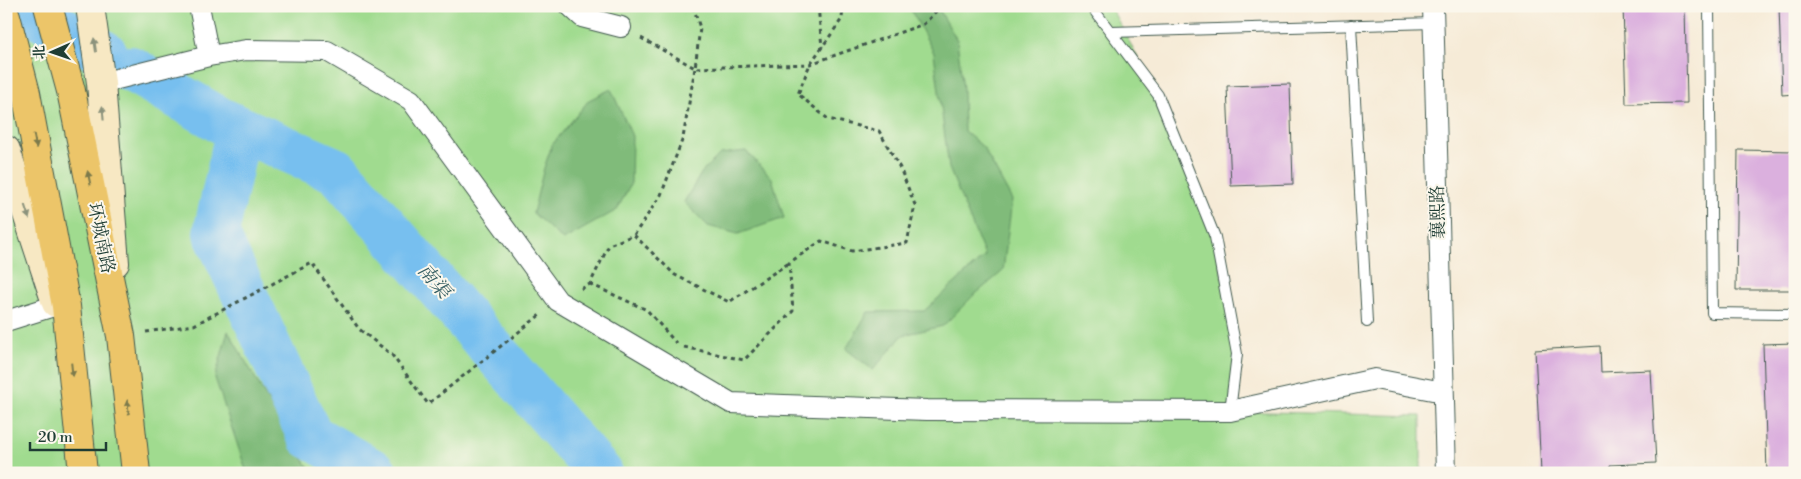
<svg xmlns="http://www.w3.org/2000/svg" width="1801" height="479" viewBox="0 0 1801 479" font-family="'Libre Bodoni','Noto Serif SC',serif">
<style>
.green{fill:#a0db8f;stroke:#608c62}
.forest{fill:#80bb7a;stroke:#507c57}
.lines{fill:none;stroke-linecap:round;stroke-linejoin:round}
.river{stroke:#77bfef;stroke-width:46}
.building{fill:#dbb0de}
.lane-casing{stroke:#3f574c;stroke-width:12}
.street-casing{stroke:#3f574c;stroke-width:22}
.secondary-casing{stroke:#3f574c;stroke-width:30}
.highway-casing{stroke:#3f574c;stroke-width:30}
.path{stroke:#3f574c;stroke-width:3;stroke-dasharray:4 4;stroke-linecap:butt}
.lane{stroke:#fff;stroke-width:10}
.street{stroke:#fff;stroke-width:20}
.secondary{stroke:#f7e8c3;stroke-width:28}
.highway{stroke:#ecc569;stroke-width:28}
.oneway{fill:#8b927c}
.oneway2{fill:#7b7a4c}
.labels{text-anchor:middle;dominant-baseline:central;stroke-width:4;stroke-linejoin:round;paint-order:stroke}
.street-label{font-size:18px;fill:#1f3d34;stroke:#fbf7ec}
.water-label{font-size:19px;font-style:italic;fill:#355e63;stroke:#fbf7ec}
</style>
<rect width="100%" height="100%" fill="#fbf7ec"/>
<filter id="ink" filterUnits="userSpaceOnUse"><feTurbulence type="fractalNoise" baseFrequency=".02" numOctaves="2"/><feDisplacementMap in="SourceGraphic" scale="10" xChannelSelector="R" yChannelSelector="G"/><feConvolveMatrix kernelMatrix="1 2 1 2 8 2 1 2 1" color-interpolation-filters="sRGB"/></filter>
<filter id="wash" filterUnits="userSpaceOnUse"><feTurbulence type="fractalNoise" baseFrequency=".0096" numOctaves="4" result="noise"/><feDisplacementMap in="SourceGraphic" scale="20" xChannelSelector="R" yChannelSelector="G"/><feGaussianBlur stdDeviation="1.12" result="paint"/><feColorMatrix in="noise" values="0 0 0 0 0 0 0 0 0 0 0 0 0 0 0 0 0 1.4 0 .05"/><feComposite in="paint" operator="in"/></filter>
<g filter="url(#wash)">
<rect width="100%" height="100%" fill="#f6ebd7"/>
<!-- green -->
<path class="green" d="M 6,6 L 1110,6 L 1158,95 L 1215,237 L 1237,354 L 1230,411 L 1421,416 L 1421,473 L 6,473 Z"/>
<!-- forest -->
<path class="forest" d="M 909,6 L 937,6 L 957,40 L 963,89 L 964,131 L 983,147 L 1012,200 L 1003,271 L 972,297 L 943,326 L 903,335 L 873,370 L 846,349 L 868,312 L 924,311 L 985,256 L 949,168 L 934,53 Z
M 611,89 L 632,136 L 631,183 L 617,210 L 563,240 L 533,213 L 544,168 L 552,145 L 589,100 Z
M 746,151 L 772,178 L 784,218 L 738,234 L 708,226 L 684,202 L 702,172 L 720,154 Z
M 228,331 L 298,452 L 313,473 L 247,473 L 215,378 Z
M 6,372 L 8,373 L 9,473 L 6,473 Z"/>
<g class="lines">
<!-- river -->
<path class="river" d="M 22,6 L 105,54
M 131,69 L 220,120 L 337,171 L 600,473
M 239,128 L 216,233 L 310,436 L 375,473"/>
</g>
<g id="blocks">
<!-- building -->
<path class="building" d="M 1623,6 L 1685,6 L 1687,103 L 1626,104 Z
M 1779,6 L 1795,6 L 1795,94 L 1782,95 Z
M 1290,84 L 1293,184 L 1231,186 L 1227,86 Z
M 1738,150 L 1795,151 L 1795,290 L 1736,290 Z
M 1795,343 L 1795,473 L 1767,473 L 1763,344 Z
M 1600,346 L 1601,372 L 1651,370 L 1656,463 L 1610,465 L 1610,473 L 1541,473 L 1535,350 Z"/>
</g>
</g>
<g filter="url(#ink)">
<use href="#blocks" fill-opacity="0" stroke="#3f574c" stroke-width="1"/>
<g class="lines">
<!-- lane casing -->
<g class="lane-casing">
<path id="lane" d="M 1091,6 L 1158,95 L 1215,237 L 1237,354 L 1230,411
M 1709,6 L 1712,313 L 1795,314
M 1351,25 L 1367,322
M 1111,32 L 1434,23"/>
</g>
<!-- street casing -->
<g class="street-casing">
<path id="street" d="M 199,6 L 209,56
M 570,6 L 582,17 L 621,27
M 1433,6 L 1446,473
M 101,83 L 209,56 L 246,50 L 327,51 L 411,100 L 558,301 L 731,403 L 927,410 L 1230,411 L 1375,379 L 1443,392
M 6,321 L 57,305"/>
</g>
<!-- secondary casing -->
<g class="secondary-casing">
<path id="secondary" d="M 90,6 L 101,83 L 115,263
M 6,150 L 56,303"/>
</g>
<!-- highway casing -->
<g class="highway-casing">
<path id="highway" d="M 48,6 L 71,91 L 121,336 L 136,473
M 6,16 L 26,93 L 66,306 L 83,473"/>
</g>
<!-- path -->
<path class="path" d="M 818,6 L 822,47
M 641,38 L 695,68 L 810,64 L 924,24 L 941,6
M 634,235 L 675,275 L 729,302 L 789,263
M 590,284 L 647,310 L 676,343
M 581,289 L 590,284 L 609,245 L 634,235 L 661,195 L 683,138 L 695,68 L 700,28 L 693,6
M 146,332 L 194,325 L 312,263 L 359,329 L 392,355 L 428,404 L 540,315
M 684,347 L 744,360 L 793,311 L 789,263 L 821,241 L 852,251 L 907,243 L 915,205 L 900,168 L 879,131 L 828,119 L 798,94 L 810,64 L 842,19 L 843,6"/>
<!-- lane -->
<use href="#lane" class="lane"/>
<!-- street -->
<use href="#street" class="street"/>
<!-- secondary -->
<use href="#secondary" class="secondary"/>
<!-- highway -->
<use href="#highway" class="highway"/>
</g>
<!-- one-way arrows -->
<defs><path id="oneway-solid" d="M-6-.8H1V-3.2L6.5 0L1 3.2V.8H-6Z" transform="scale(1.25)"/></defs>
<g class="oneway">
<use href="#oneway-solid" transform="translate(95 45) rotate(-98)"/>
<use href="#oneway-solid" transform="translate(103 113) rotate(-95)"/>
<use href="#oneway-solid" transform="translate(27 212) rotate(72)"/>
</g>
<g class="oneway2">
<use href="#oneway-solid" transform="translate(35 141) rotate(79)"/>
<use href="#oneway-solid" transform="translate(89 178) rotate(-102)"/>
<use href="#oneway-solid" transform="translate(72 370) rotate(84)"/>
<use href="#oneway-solid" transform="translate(128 407) rotate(-96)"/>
</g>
</g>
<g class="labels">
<!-- street labels -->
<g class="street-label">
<text transform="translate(1438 212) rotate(-91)">襄熙路</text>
<text transform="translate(101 238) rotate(78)">环城南路</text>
</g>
<!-- water labels -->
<g class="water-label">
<text transform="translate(434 281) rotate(49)">南渠</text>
</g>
</g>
<!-- margin -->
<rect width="1801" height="479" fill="none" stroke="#fbf7ec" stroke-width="25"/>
<!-- north arrow -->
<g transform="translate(52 52) rotate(268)" stroke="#fbf7ec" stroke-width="4" paint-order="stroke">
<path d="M0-4L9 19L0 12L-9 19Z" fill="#1f3d34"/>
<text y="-8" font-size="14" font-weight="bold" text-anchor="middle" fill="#1f3d34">北</text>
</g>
<!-- scale -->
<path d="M30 442v8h76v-8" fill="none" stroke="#1f3d34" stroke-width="2.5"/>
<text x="38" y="442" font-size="15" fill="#1f3d34" stroke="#fbf7ec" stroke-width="4" paint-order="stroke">20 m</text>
</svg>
